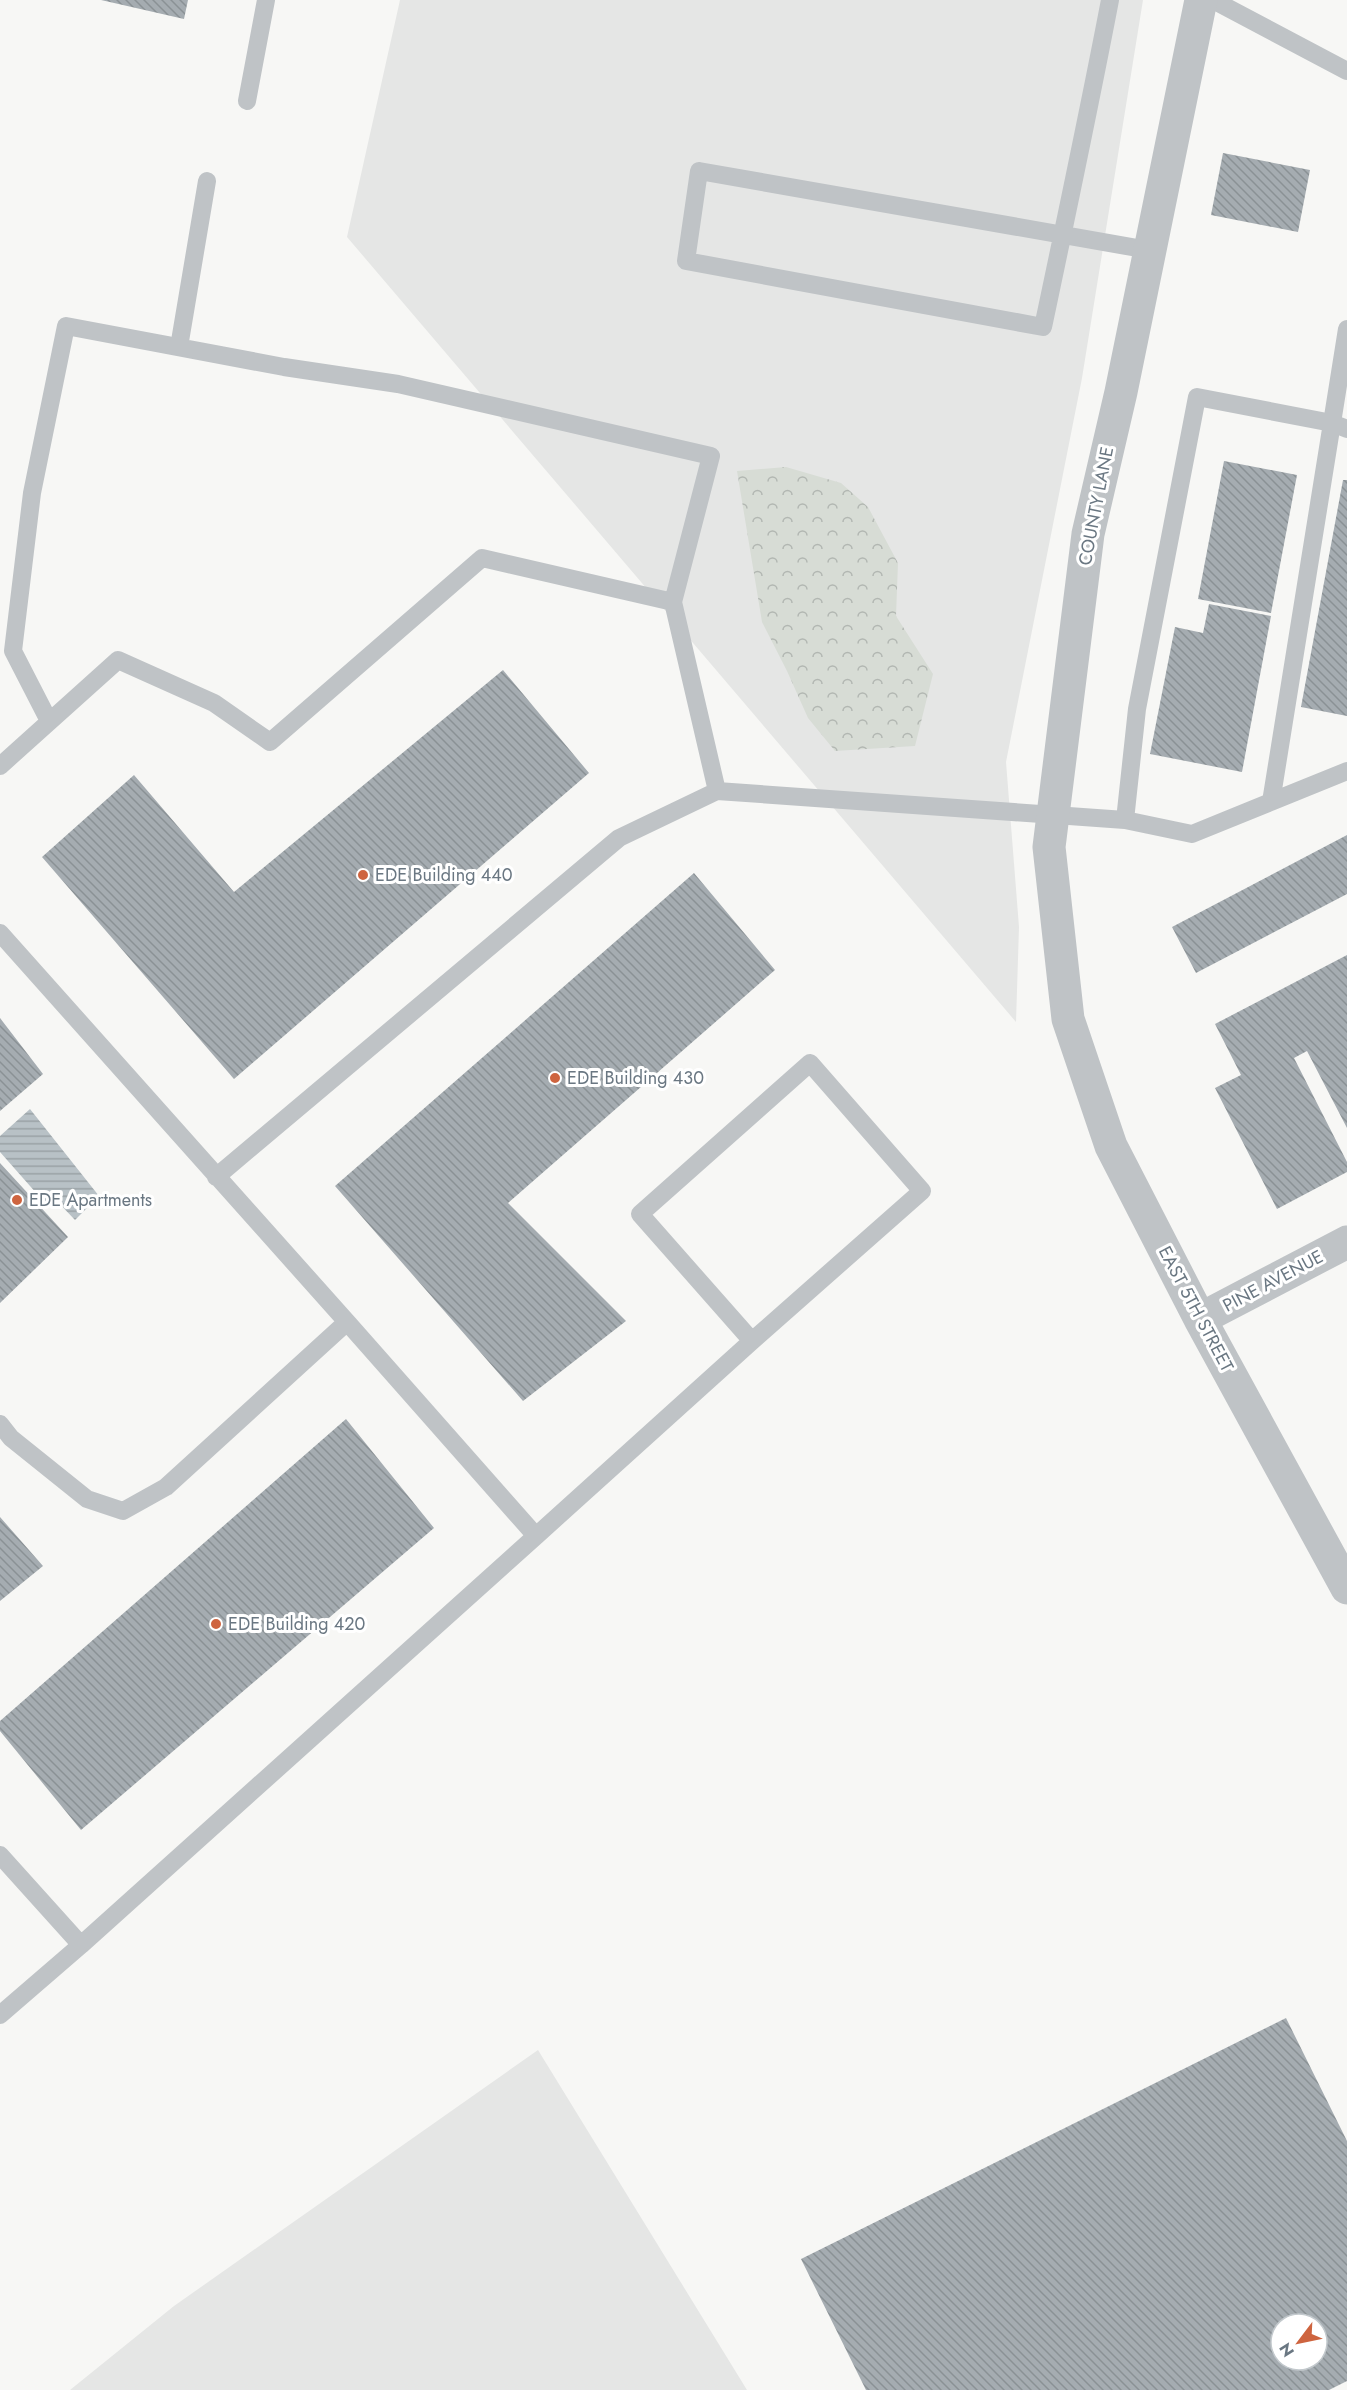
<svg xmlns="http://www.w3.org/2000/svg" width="1347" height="2390" viewBox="0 0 1347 2390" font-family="Jost,sans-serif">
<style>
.built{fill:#e5e6e5}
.park{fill:url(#park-crowns)}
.water{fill:url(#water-rules)}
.building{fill:url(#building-back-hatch);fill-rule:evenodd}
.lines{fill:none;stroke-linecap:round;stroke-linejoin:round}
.service{stroke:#bfc3c6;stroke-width:18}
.minor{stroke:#bfc3c6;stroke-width:33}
.poi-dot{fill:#ce643f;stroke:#fff;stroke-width:2}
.labels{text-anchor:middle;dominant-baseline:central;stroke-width:6;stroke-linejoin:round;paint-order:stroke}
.street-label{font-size:18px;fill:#6a7782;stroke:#fff}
.poi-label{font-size:18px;fill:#6a7782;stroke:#fff;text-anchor:start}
</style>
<defs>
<pattern id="park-crowns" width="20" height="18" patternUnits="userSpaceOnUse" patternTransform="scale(1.5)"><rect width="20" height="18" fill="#d7dcd5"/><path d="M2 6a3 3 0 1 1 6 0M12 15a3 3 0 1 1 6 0" fill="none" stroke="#b2b7b2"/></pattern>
<pattern id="water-rules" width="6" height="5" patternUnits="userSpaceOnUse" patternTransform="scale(1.5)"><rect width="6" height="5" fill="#b8c1c6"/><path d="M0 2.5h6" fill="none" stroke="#9aa2a6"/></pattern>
<pattern id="building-back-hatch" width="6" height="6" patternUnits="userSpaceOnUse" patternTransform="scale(1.5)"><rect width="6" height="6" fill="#a5acb1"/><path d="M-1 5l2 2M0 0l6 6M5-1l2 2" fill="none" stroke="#8a9195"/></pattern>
</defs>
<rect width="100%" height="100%" fill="#f7f7f5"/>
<!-- built -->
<path class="built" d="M 400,0 L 1143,0 L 1082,378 L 1006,762 L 1019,927 L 1016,1022 L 347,237 Z
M 538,2050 L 747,2390 L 70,2390 L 174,2306 Z"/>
<!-- park -->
<path class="park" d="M 786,467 L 841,483 L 868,507 L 898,563 L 896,616 L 933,674 L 915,746 L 835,751 L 808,718 L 787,671 L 762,622 L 737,471 Z"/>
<!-- water -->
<path class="water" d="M 30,1109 L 99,1196 L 75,1220 L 53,1197 L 45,1203 L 0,1152 L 0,1136 Z"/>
<!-- building -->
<path class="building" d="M 101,0 L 188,0 L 184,19 Z
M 1223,153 L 1310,170 L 1298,232 L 1211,215 Z
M 1224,461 L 1297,475 L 1271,613 L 1198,599 Z
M 1343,480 L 1347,480 L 1347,716 L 1301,707 Z
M 1209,604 L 1271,616 L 1242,772 L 1150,754 L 1175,627 L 1203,633 Z
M 503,670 L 589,773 L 234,1079 L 42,857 L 134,775 L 234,892 Z
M 1347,835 L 1347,894 L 1196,973 L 1172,927 Z
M 694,873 L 775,970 L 508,1203 L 626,1321 L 523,1401 L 335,1186 Z
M 1347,955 L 1347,1128 L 1307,1051 L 1294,1058 L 1347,1162 L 1347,1172 L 1277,1209 L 1215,1088 L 1241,1075 L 1215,1024 Z
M 0,1018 L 43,1074 L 0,1111 Z
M 0,1163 L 68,1237 L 0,1303 Z
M 346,1419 L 434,1528 L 81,1830 L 0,1731 L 0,1721 Z
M 0,1517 L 43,1566 L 0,1601 Z
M 1286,2018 L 1347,2141 L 1347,2381 L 1329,2390 L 866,2390 L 801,2259 ZM 1281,2324 L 1317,2324 L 1317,2360 L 1281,2360 Z"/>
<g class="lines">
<!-- service -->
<path class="service" d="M 1110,0 C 1089,110 1066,218 1043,327 L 686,261 L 699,171 L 1149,250
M 1213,0 L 1347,71
M 247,101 L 266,0
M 179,347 L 207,181
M 49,721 L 13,651 L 32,493 L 66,326 L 284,367 L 398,384 L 711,456 L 673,602 L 717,791 L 1125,820 L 1192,834 L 1347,771
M 0,766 L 118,660 L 214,703 L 270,742 L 482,558 L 673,602
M 1271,802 L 1332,423 L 1347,429
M 1125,820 L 1137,709 L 1197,397 L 1332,423 L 1347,329
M 0,933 L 347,1322 L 166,1487 L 123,1511 L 87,1499 L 11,1438 L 0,1424
M 216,1177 L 619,838 L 717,791
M 536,1536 L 752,1341 L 922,1191 L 810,1063 L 640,1214 L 752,1341
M 0,1855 L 81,1945 L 0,2015
M 81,1945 L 536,1536 L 347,1322"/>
<!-- minor -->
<path class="minor" d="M 1201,0 L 1121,392 L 1088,534 L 1049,847 L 1068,1019 L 1111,1146 L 1200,1319 L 1347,1588
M 1200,1319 L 1347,1242"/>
</g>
<!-- markers -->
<g class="poi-dot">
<circle cx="363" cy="875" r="6"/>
<circle cx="555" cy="1078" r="6"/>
<circle cx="17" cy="1200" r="6"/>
<circle cx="216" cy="1624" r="6"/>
</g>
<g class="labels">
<!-- street labels -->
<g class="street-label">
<text transform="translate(1096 506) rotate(-79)">COUNTY LANE</text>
<text transform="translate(1273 1281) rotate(-28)">PINE AVENUE</text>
<text transform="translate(1196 1309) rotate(62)">EAST 5TH STREET</text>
</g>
<!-- poi labels -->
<g class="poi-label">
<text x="375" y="875">EDE Building 440</text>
<text x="567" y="1078">EDE Building 430</text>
<text x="29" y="1200">EDE Apartments</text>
<text x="228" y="1624">EDE Building 420</text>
</g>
</g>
<!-- north arrow -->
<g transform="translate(1299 2342) rotate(238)"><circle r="28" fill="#ffffff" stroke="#c3c9cd" stroke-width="1.5"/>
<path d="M0-4.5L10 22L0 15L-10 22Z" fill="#ce643f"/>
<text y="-9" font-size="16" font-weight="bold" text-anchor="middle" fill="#6a7782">N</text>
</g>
</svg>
